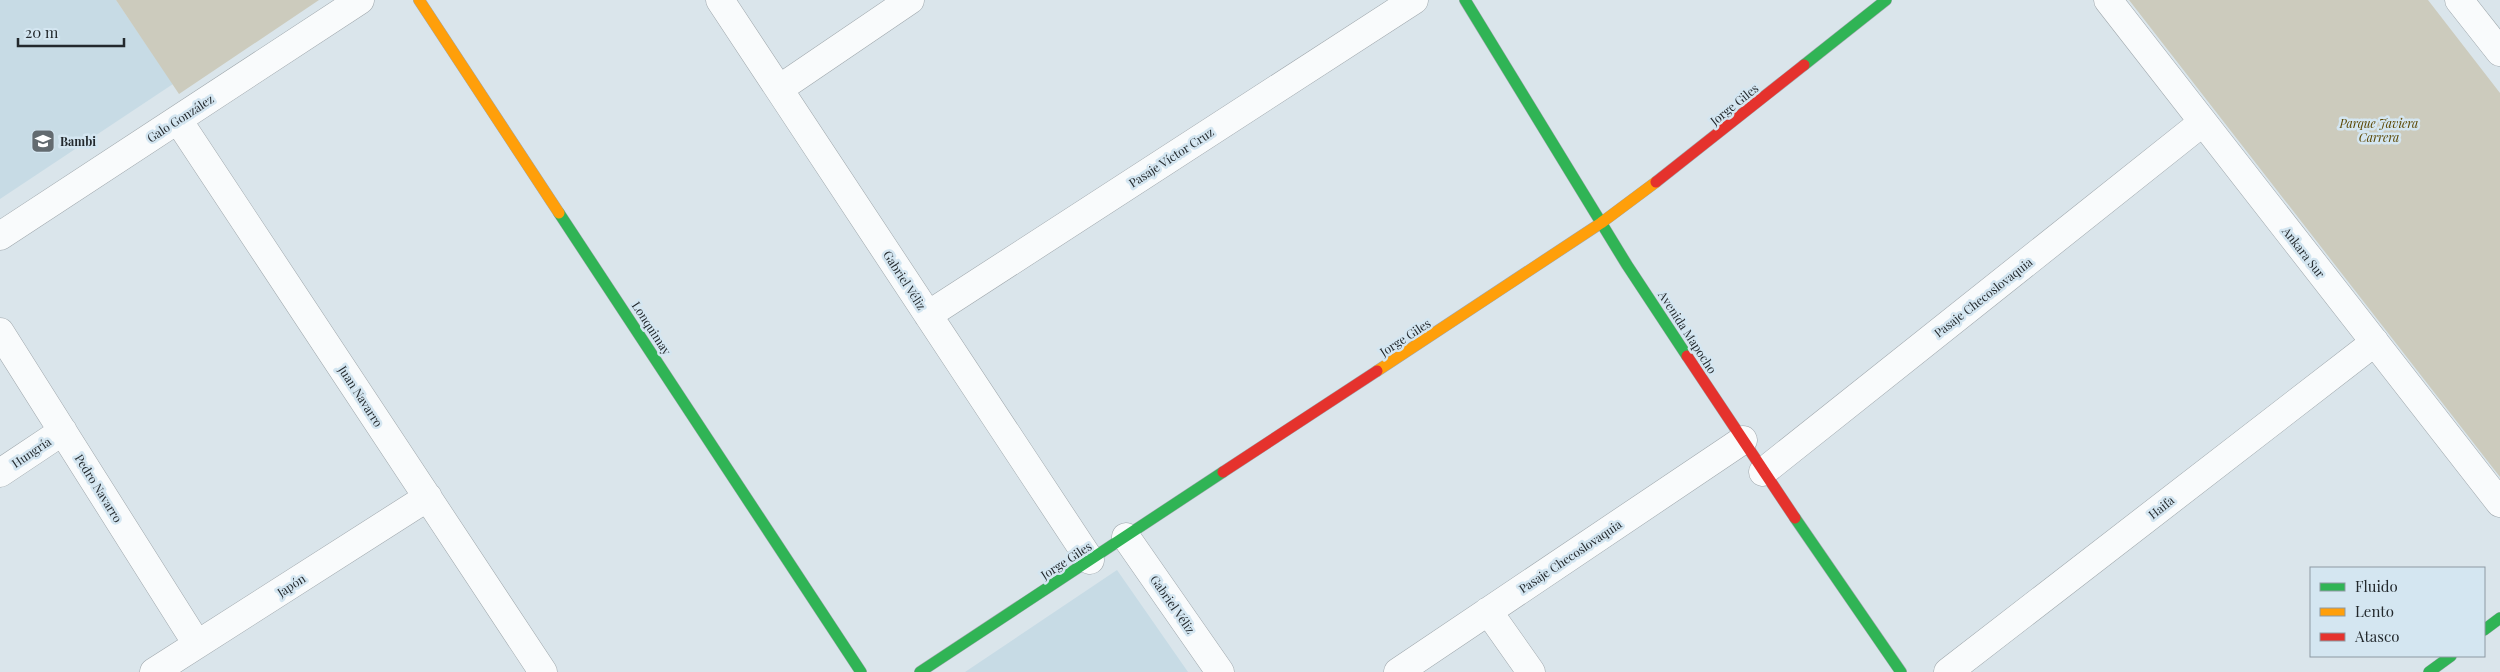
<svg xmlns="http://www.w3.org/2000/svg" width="2500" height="672" viewBox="0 0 2500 672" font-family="'Playfair Display',serif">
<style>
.built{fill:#c7dbe5}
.green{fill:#cccbbd}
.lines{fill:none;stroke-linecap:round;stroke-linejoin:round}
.street-casing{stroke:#9fa7ac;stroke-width:29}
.fast-casing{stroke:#9fa7ac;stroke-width:12}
.slow-casing{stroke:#9fa7ac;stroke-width:12}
.jam-casing{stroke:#9fa7ac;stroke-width:12}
.street{stroke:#f9fbfc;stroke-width:28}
.fast{stroke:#30b455;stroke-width:11}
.slow{stroke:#ff9f0a;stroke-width:11}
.jam{stroke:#e5322d;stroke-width:11}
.labels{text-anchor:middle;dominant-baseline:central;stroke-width:5;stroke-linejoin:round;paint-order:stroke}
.street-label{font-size:12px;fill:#23292d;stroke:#d4e6f1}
.park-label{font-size:12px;font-style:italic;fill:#5a4600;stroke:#d4e6f1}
.poi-label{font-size:12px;font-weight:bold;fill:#23292d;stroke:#d4e6f1;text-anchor:start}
</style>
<rect width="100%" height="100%" fill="#dae5eb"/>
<!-- built -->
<path class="built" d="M 0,0 L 116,0 L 173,84 L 0,199 Z
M 1117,570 L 1188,672 L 965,672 Z"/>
<!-- green -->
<path class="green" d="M 116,0 L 319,0 L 179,94 Z
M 2129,0 L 2428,0 L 2500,93 L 2500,477 Z"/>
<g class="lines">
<!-- street casing -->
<g class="street-casing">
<path id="street" d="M 720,0 L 1090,560
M 2108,0 L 2500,503
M 2459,0 L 2500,52
M 779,89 L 910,0
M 178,120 L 543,672
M 0,236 L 360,0
M 928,315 L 1414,0
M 0,332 L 197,644
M 1763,472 L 2203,122
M 0,473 L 63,431
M 1126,537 L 1220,672
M 1488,611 L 1531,672
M 154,672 L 428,497
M 1398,672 L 1743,440
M 1948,672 L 2375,342"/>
</g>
<!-- fast casing -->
<g class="fast-casing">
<path id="fast" d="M 1465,0 L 1627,265 L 1687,356
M 1804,65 L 1886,0
M 559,213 L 861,672
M 1795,518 L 1901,672
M 2484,630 L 2500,618
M 920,672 L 1223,472
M 2429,672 L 2451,656"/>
</g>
<!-- slow casing -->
<g class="slow-casing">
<path id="slow" d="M 419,0 L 559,213
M 1377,371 L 1601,223 L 1656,182"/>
</g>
<!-- jam casing -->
<g class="jam-casing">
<path id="jam" d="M 1656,182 L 1804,65
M 1687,356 L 1795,518
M 1223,472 L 1377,371"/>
</g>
<!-- street -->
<use href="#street" class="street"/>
<!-- fast -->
<use href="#fast" class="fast"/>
<!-- slow -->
<use href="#slow" class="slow"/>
<!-- jam -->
<use href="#jam" class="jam"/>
</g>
<!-- icons -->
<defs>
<g id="school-square" transform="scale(1.25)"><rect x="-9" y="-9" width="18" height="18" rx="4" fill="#636b70" stroke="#d4e6f1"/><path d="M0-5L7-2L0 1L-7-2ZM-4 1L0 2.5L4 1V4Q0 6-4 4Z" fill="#fff"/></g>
</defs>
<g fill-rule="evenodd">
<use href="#school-square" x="43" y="141"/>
</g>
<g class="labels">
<!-- street labels -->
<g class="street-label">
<text transform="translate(1734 104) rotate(-39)">Jorge Giles</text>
<text transform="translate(180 118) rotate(-33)">Galo González</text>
<text transform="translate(1171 157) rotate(-33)">Pasaje Víctor Cruz</text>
<text transform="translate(2304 252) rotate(52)">Ankara Sur</text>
<text transform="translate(905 280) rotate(57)">Gabriel Véliz</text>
<text transform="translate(1983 297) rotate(-38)">Pasaje Checoslovaquia</text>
<text transform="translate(652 328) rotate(57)">Lonquimay</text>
<text transform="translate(1688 332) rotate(57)">Avenida Mapocho</text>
<text transform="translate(1405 337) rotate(-33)">Jorge Giles</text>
<text transform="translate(361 396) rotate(57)">Juan Navarro</text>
<text transform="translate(31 452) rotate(-34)">Hungría</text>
<text transform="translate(99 488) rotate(58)">Pedro Navarro</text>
<text transform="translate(2161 507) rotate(-38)">Haifa</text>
<text transform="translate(1570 556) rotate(-34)">Pasaje Checoslovaquia</text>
<text transform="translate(1066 560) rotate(-33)">Jorge Giles</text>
<text transform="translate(291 585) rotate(-33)">Japón</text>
<text transform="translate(1173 604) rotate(55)">Gabriel Véliz</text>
</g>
<!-- park labels -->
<g class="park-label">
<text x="2379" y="123">Parque Javiera<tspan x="2379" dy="14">Carrera</tspan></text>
</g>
<!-- poi labels -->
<g class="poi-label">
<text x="60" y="141">Bambi</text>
</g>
</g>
<!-- legend -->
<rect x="2310" y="567" width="175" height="90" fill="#d4e6f1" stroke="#8d9aa3"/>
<rect x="2320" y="583" width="25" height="8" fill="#30b455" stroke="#8d9aa3"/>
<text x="2355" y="592" font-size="15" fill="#23292d">Fluido</text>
<rect x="2320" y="608" width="25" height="8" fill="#ff9f0a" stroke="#8d9aa3"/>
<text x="2355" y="617" font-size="15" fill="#23292d">Lento</text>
<rect x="2320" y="633" width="25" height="8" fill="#e5322d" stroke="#8d9aa3"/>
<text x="2355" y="642" font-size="15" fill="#23292d">Atasco</text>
<!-- scale -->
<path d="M18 38v8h106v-8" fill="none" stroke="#23292d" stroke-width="2.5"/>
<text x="25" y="38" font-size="15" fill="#23292d" stroke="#d4e6f1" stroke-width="4" paint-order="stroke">20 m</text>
</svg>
